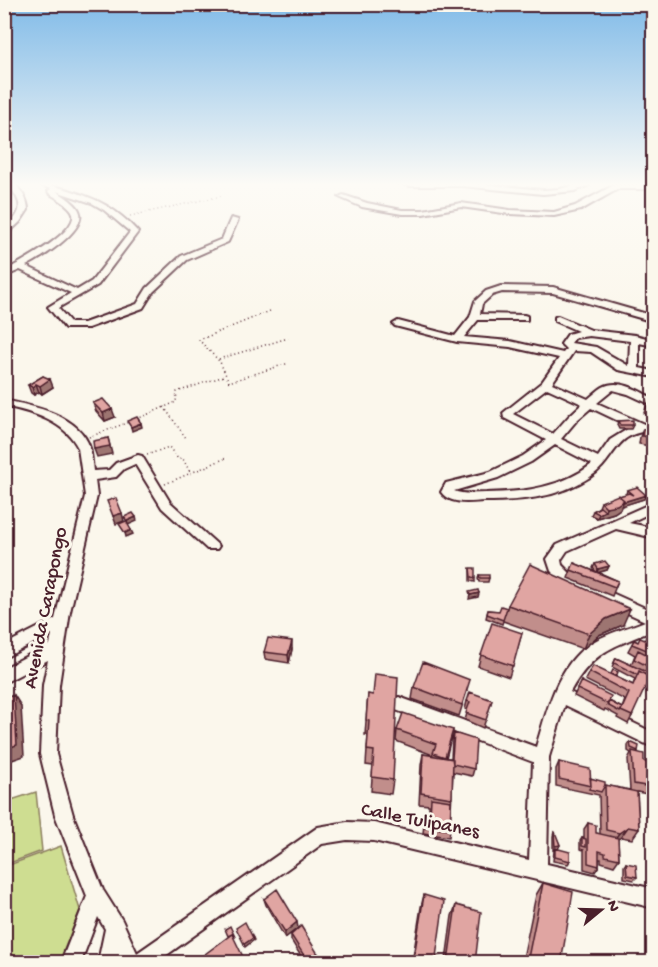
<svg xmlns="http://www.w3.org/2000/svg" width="658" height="967" viewBox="0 0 658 967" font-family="'Gochi Hand',sans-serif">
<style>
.green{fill:#cedd91;stroke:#8c7e5e;stroke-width:1.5}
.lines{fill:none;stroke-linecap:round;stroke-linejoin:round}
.minor-casing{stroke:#4a1f2b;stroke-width:4}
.path{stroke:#4a1f2b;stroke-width:1.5;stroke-dasharray:1 3;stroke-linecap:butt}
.minor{fill:#fbf7ec;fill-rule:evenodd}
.wall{fill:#c18e8b;stroke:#4a1f2b;stroke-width:1.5}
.shaded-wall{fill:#9d7471;stroke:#4a1f2b;stroke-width:1.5}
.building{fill:#e0a5a2;stroke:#4a1f2b;stroke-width:1.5}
.labels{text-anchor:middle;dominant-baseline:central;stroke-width:6;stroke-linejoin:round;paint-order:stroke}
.near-street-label{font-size:20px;fill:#4a1f2b;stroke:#fbf7ec}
</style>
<rect width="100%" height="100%" fill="#fbf7ec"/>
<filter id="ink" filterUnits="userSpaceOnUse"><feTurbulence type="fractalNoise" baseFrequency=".0167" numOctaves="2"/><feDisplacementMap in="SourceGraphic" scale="12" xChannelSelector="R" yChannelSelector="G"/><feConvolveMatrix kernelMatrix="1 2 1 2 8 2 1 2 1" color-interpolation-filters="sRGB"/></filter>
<g filter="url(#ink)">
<!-- green -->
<path class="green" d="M 36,792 L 42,851 L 7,864 L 5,802 Z
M 61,846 L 80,910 L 59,962 L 5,962 L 5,882 L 9,865 Z"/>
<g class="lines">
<!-- minor casing -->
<g class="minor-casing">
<path id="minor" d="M 8,183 L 14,183 C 21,191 28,199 28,210 L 20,222 L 4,237 L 4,230 C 25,209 23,206 8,183 Z
M 36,183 C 47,183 57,187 69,190 C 99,200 116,208 138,232 L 98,285 L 58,308 L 71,323 L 84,323 L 137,304 L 147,288 L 181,256 L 222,239 L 231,218 L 238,220 L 228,242 L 187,260 L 153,292 L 143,308 L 88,328 L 65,328 L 48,307 L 71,293 L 20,270 L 4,277 L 4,271 C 18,264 83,230 72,211 C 68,204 56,198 49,193 L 48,191 L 51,189 ZM 56,191 L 92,203 L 104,210 L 130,232 L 92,281 L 77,290 L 26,266 C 40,259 85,231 80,213 C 78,204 64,196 56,191 Z
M 399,183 L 474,183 L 543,190 L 559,189 L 584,183 L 594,183 L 575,191 L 543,194 L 463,186 L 410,186 Z
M 636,183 L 645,183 L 653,187 L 649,189 L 618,189 L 581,210 L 554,216 L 510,214 L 461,207 L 423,214 L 402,214 L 362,207 L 339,197 L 343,195 L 367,203 L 402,210 L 423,210 L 461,203 L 510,210 L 554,212 L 575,206 L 614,185 L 637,185 Z
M 501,286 L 553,287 L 654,316 L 654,322 L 553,293 L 502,292 L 492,295 L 482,304 L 480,314 L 524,315 L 527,316 L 527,320 L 478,320 L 464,337 L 510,341 L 563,353 L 566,349 L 561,344 L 568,334 L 578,331 L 555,321 L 555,317 L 558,316 L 591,330 L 635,335 L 654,340 L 654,346 L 639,343 L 639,368 L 654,371 L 654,377 L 618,370 L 591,352 L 574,351 L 552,383 L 588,399 C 593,395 598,390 603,387 C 619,378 640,391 654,399 L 654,406 L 628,394 L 613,390 L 597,403 L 644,424 L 654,423 L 654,431 C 613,431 617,460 590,477 C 558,498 521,501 484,501 C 470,502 450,505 441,492 L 446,483 L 490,472 L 523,456 L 546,440 L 504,418 L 503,413 L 542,382 L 559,358 L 510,347 L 457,342 L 395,326 L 393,324 L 398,321 L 455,336 L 470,317 L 475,301 L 486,291 ZM 589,336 L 630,341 L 629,366 L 596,347 L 571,343 L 575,338 ZM 547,388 L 582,404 L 569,416 L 553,434 L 513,414 ZM 591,408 L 631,427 L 610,440 L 598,457 L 561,439 L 577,420 ZM 555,445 L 592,464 C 561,488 524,492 486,493 C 475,493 464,495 454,491 L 498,478 L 531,462 Z
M 4,400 C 34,406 80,415 90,448 C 92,456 92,464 93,471 L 109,470 L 116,463 L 138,455 L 142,456 L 170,502 L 219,546 L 217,549 L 207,549 L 162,508 L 135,464 L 124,469 L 116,477 L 95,480 L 97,496 L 70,612 L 59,685 L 56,754 L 73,815 L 103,890 L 122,920 L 137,953 L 318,827 L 347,822 L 374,823 L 529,860 L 533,762 L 393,709 L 391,704 L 393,699 L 399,697 L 536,747 C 547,711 557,663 593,642 C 608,633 628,628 645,621 L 562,583 L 551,571 L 547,559 L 557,545 L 654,502 L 654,511 L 629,523 L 654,528 L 654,538 L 616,529 L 567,551 L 561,560 L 562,565 L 572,575 L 654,612 L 654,630 C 611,648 594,650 570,692 L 654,733 L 654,748 L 565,705 L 549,757 L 547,864 L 654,889 L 654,908 L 374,841 L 347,840 L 322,844 L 157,962 L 121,962 L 119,958 L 118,962 L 98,962 L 105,929 L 98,917 L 81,962 L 61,962 L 87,896 L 55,815 L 40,754 L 43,685 L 48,660 L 4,683 L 4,668 L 50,644 L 52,634 L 4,658 L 4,645 L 55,619 L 85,496 L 78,448 C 65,421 32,412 4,406 Z"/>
</g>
<!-- path -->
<path class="path" d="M 130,216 L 221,196
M 270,311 L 199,340 L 220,362 L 229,382 L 289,363
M 219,359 L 288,338
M 164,407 L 186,438
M 137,419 L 176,402 L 177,392 L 224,376
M 89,437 L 129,422
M 147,455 L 169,447 L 178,459 L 183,459 L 191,474
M 165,484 L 226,458"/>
<!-- minor -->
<use href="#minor" class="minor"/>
</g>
<!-- wall -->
<path class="wall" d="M 43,376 L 53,387 L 42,394 L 39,392 L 34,395 L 31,393 L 28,385 Z
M 654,402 L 654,418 L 644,413 L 647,405 Z
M 93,403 L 115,417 L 105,421 L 96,411 Z
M 618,421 L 633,425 L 631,429 L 619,429 L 617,425 Z
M 643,429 L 654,431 L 654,447 L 639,444 L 640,437 Z
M 627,490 L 646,495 L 644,499 L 621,506 L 620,509 L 614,513 L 597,518 L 591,515 L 593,511 L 599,507 L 601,502 L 626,494 Z
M 574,563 L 596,572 L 593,568 L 595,564 L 609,566 L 607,570 L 598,572 L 618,581 L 612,596 L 568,578 Z
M 470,568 L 475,578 L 475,582 L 470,581 Z
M 479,575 L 489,578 L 488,582 L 479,582 L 478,579 Z
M 508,605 L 623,625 L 599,635 L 583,649 L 503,621 L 502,624 L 486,618 L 488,610 L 499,611 L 507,608 Z
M 522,633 L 509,677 L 478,666 L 481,655 Z
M 634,640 L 638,642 L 644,640 L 654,641 L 654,663 L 648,673 L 632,716 L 628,724 L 617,718 L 618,716 L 605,709 L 604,711 L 574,696 L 581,681 L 609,701 L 622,708 L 625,700 L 585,680 L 589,672 L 616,677 L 633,685 L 635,679 L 612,667 L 616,658 L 631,665 L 635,655 L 628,651 Z
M 292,649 L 289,663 L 265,659 L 264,652 Z
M 654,670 L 654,684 L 649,682 Z
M 414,687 L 467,691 L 459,716 L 412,699 Z
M 368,694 L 393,780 L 391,794 L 371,791 L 373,766 L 366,765 L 368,735 L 365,735 Z
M 492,700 L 483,728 L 465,720 L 468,710 L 465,709 L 467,701 Z
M 397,730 L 453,730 L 446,758 L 451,758 L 452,740 L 454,733 L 474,769 L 472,776 L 453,772 L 450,830 L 449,837 L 423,833 L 425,816 L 429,816 L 429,805 L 419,804 L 421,765 L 423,754 L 433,756 L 433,755 L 396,741 Z
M 630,742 L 638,751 L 637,753 L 644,761 L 652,787 L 647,794 L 637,792 L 639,829 L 632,839 L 621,837 L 618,839 L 619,859 L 614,866 L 601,862 L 601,859 L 599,859 L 599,866 L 595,872 L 584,869 L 584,850 L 580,849 L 580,841 L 582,838 L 584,838 L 584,829 L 588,823 L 596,833 L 600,834 L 599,795 L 556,786 L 556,769 L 559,762 L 605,785 L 630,790 L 628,759 L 631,753 L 628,751 L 628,745 Z
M 554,832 L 560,845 L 558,849 L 570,861 L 568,864 L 553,861 L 554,851 L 555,849 L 553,850 L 553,836 Z
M 654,832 L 654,849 L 652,833 Z
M 626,863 L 637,877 L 634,880 L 624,878 L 624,866 Z
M 543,883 L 561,963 L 522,963 L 536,895 Z
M 424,895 L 436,957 L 446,960 L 452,916 L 456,905 L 475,963 L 412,963 L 421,907 Z
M 264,899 L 298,928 L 285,938 L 266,905 Z
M 291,935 L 318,954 L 318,959 L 314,963 L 305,963 L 291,940 Z"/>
<!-- shaded-wall -->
<path class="shaded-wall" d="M 50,379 L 53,387 L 42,394 L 40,386 Z
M 36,384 L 39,392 L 34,395 L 32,387 Z
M 112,409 L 115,417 L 105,421 L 103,413 Z
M 141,423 L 142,427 L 132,431 L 131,427 Z
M 108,438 L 112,454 L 97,457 L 94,449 Z
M 646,495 L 644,499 L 622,506 L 623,502 Z
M 624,500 L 620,509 L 614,513 L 597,518 L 599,514 L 605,511 L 606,507 Z
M 122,513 L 124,521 L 116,524 L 113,516 Z
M 136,517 L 137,521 L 128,525 L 127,521 Z
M 131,530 L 133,534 L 126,537 L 125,533 Z
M 609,566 L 607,570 L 597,573 L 598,569 Z
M 479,593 L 478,597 L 469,599 L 470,595 Z
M 630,609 L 623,625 L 599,635 L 583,649 L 589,634 L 606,619 Z
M 292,641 L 292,649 L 289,663 L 288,655 Z
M 14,695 L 21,706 L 24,756 L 6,762 L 4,759 L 4,749 Z
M 628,827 L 621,837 L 612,843 L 619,833 Z
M 297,922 L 298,928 L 285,938 L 285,932 Z
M 253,938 L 254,940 L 245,947 L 244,944 Z
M 318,954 L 318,959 L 314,963 L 308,963 Z"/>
<!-- building -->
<path class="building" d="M 43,376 L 50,379 L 40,386 L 36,384 L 32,387 L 28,385 Z
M 103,399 L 112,409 L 103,413 L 93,403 Z
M 649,401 L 654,402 L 654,408 L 647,405 Z
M 137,417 L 141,423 L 131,427 L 127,421 Z
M 633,420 L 633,425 L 620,425 L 618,421 Z
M 643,429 L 654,431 L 654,438 L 642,436 Z
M 108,438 L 110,446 L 94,449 L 93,441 Z
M 637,487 L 646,495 L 623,502 L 624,500 L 619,496 L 629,493 L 633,495 L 627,490 Z
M 618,495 L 624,500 L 617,505 L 606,507 L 601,502 Z
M 116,498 L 122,513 L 113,516 L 107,501 Z
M 600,507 L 605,511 L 599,514 L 593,511 Z
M 133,513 L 136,517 L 127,521 L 124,517 Z
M 126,521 L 131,530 L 125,533 L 119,524 Z
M 605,561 L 609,566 L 598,569 L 595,564 Z
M 574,563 L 618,581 L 615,587 L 571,570 Z
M 530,564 L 630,609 L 606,619 L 589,634 L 508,605 Z
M 470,568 L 475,568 L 475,578 L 471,577 Z
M 479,575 L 489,575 L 489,578 L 480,578 Z
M 478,590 L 479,593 L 470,595 L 469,592 Z
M 501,606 L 507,608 L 503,620 L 487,614 L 488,610 L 499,611 Z
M 492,623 L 522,633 L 513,666 L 481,655 Z
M 646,637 L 654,641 L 654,653 L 632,644 L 634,640 L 638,642 L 640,638 L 645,640 Z
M 268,638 L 292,641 L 288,655 L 264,652 Z
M 638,650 L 654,658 L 654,661 L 651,668 L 634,659 Z
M 616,658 L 651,674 L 649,677 L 639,671 L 638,675 L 614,663 Z
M 423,662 L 470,680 L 462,705 L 414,687 Z
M 593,666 L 633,685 L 639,671 L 650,677 L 632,716 L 621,711 L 629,693 L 589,672 Z
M 613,670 L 618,672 L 616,677 L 611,674 Z
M 375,674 L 398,677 L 393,780 L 372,777 L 374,751 L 367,750 L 369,721 L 366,720 L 368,694 L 373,695 Z
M 581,681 L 611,696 L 608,704 L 577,689 Z
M 470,692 L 492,700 L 486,720 L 466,713 L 470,702 L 467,701 Z
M 14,695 L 17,745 L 4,749 L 4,698 Z
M 609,701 L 622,708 L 620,712 L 607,705 Z
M 403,713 L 453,730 L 445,757 L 433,753 L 436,744 L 397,730 Z
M 454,733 L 476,740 L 474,769 L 453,764 L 452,758 Z
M 630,742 L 639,746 L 638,751 L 631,748 Z
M 632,751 L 644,754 L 644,761 L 652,766 L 652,787 L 634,784 Z
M 423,754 L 453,759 L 452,798 L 421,793 Z
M 559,762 L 590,769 L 591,786 L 559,779 Z
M 590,778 L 605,782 L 605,785 L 601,792 L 589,789 L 591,786 Z
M 605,785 L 637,792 L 639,829 L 628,827 L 619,833 L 606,830 Z
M 431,798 L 451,801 L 450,830 L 425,827 L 425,816 L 430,817 Z
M 588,823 L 596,825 L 596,833 L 618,838 L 619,859 L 605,856 L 605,853 L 599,851 L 599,866 L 588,863 Z
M 554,832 L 555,832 L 560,845 L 555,846 Z
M 582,838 L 586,839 L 586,847 L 582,846 Z
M 555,848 L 570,852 L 570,861 L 555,857 Z
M 626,863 L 636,865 L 637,877 L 627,875 Z
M 543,883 L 573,892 L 561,963 L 527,963 Z
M 277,889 L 297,922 L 285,932 L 264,899 Z
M 424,895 L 444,901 L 436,957 L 448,961 L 456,905 L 481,912 L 475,963 L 413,963 Z
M 245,922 L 253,938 L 244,944 L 236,928 Z
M 230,926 L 235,937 L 234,937 L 232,934 L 228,936 L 225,929 Z
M 301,926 L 318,954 L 308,962 L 291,935 Z
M 232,934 L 246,963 L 193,963 Z"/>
</g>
<!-- sky -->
<linearGradient id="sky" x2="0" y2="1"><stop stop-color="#81bbe8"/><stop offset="0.58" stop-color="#fdfbf6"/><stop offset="1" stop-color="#fdfbf6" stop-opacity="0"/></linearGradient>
<rect width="658" height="318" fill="url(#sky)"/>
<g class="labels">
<!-- near-street labels -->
<g class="near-street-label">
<text transform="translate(47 608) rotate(-79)">Avenida Carapongo</text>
<text transform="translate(420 822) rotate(11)">Calle Tulipanes</text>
</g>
</g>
<!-- margin -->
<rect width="658" height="967" fill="none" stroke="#fbf7ec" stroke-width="24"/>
<rect x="12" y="12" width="634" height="943" fill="none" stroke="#4a1f2b" stroke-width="2" filter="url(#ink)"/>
<!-- north arrow -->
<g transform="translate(601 910) rotate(71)" stroke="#fbf7ec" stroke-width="4.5" paint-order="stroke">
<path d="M0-4.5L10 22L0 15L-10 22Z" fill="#4a1f2b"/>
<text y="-9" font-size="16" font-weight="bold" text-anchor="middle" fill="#4a1f2b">N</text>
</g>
</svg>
